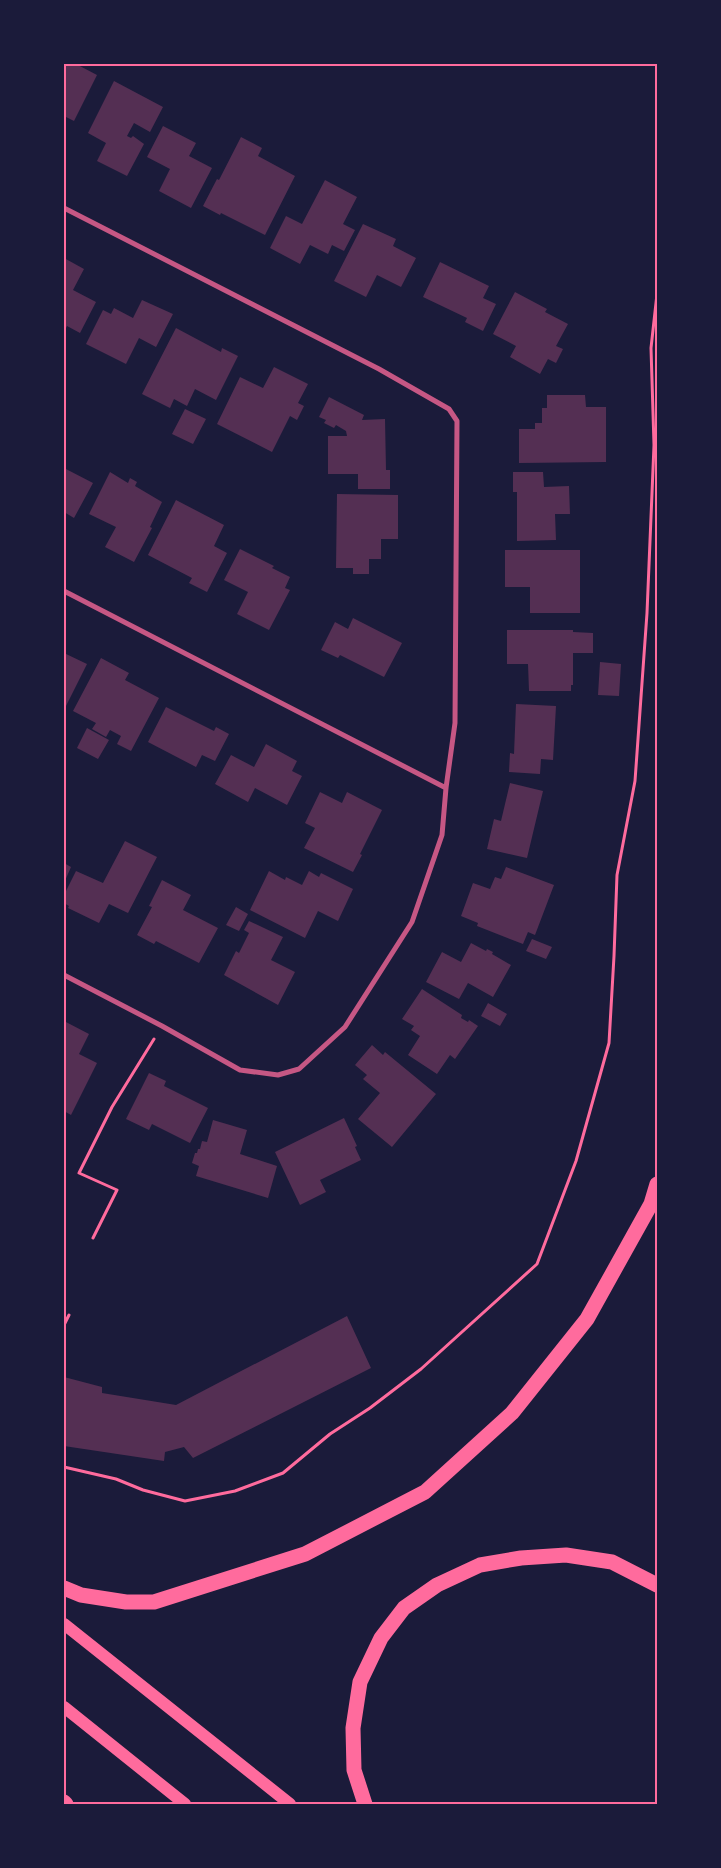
<svg xmlns="http://www.w3.org/2000/svg" width="721" height="1868" viewBox="0 0 721 1868" font-family="'PT Sans',sans-serif">
<style>
.building{fill:#542f53}
.lines{fill:none;stroke-linecap:round;stroke-linejoin:round}
.path{stroke:#ff6b9d;stroke-width:3}
.minor{stroke:#c65784;stroke-width:5}
.primary{stroke:#ff6b9d;stroke-width:12}
.motorway{stroke:#ff6b9d;stroke-width:15}
.neatline{fill:none;stroke:#ff6b9d;stroke-width:2}
</style>
<rect width="100%" height="100%" fill="#1b1b3a"/>
<!-- building -->
<path class="building" d="M 64,64 L 76,64 L 97,75 L 74,121 L 64,116 Z
M 114,81 L 163,107 L 150,132 L 134,123 L 127,136 L 131,138 L 133,136 L 144,144 L 127,176 L 97,161 L 106,143 L 88,133 Z
M 163,126 L 196,143 L 189,156 L 212,168 L 191,208 L 159,191 L 170,169 L 147,157 Z
M 241,137 L 262,148 L 258,156 L 295,176 L 265,235 L 221,213 L 220,215 L 203,206 L 217,179 L 219,180 Z
M 325,180 L 357,197 L 343,224 L 355,230 L 344,251 L 332,245 L 328,254 L 310,245 L 300,264 L 270,248 L 286,216 L 302,224 Z
M 363,224 L 396,239 L 393,246 L 416,258 L 401,287 L 377,275 L 366,297 L 334,281 Z
M 64,258 L 84,269 L 73,290 L 96,302 L 80,333 L 67,326 L 64,332 Z
M 440,262 L 489,286 L 483,298 L 496,304 L 483,331 L 465,322 L 467,318 L 423,297 Z
M 515,292 L 547,309 L 545,312 L 568,324 L 556,346 L 563,349 L 556,363 L 548,359 L 540,374 L 510,357 L 516,346 L 493,334 Z
M 142,300 L 173,314 L 156,347 L 139,338 L 126,364 L 86,344 L 103,310 L 111,314 L 114,308 L 133,318 Z
M 176,328 L 221,352 L 222,348 L 238,356 L 216,400 L 195,389 L 187,406 L 174,399 L 170,408 L 142,394 Z
M 274,367 L 308,384 L 298,403 L 304,406 L 297,420 L 290,416 L 272,452 L 217,424 L 240,377 L 263,388 Z
M 547,395 L 585,395 L 586,407 L 606,407 L 606,462 L 519,463 L 519,429 L 535,429 L 535,423 L 542,423 L 542,408 L 547,408 Z
M 329,397 L 364,415 L 362,420 L 385,419 L 386,470 L 390,470 L 390,489 L 358,489 L 358,474 L 328,474 L 328,436 L 347,436 L 346,431 L 336,425 L 334,428 L 324,423 L 326,420 L 319,417 Z
M 185,409 L 206,419 L 193,444 L 172,434 Z
M 64,468 L 93,483 L 74,518 L 64,512 Z
M 110,472 L 128,483 L 130,478 L 137,482 L 135,486 L 162,502 L 150,527 L 152,528 L 134,562 L 105,547 L 116,527 L 89,514 Z
M 513,472 L 543,472 L 544,487 L 569,486 L 570,514 L 555,514 L 556,540 L 517,541 L 517,492 L 513,492 Z
M 337,494 L 398,495 L 398,539 L 381,539 L 381,559 L 369,559 L 369,574 L 353,574 L 353,568 L 336,568 Z
M 176,500 L 224,525 L 214,546 L 227,553 L 207,592 L 189,583 L 192,578 L 148,555 Z
M 240,549 L 274,566 L 272,568 L 290,577 L 285,588 L 290,590 L 269,630 L 237,614 L 248,592 L 224,580 Z
M 505,550 L 580,550 L 580,613 L 530,613 L 530,587 L 505,587 Z
M 353,618 L 402,643 L 384,677 L 340,655 L 338,658 L 321,650 L 335,622 L 348,629 Z
M 507,630 L 573,630 L 573,632 L 593,633 L 593,653 L 573,653 L 573,685 L 571,685 L 571,691 L 529,691 L 528,664 L 507,664 Z
M 64,653 L 87,664 L 64,710 Z
M 101,658 L 129,673 L 125,680 L 159,698 L 131,751 L 117,744 L 121,736 L 110,730 L 106,737 L 92,729 L 96,723 L 73,711 Z
M 600,662 L 621,664 L 619,696 L 598,695 Z
M 516,704 L 556,706 L 553,760 L 541,759 L 540,774 L 509,772 L 510,753 L 514,754 Z
M 166,707 L 214,731 L 216,727 L 229,734 L 215,761 L 202,755 L 196,767 L 148,742 Z
M 87,728 L 109,740 L 98,759 L 77,748 Z
M 266,744 L 297,761 L 292,771 L 302,776 L 287,805 L 255,788 L 248,802 L 215,784 L 231,755 L 254,767 Z
M 510,783 L 543,791 L 527,858 L 487,849 L 494,819 L 501,821 Z
M 320,792 L 342,803 L 347,792 L 382,810 L 360,854 L 362,855 L 353,872 L 304,848 L 315,828 L 305,823 Z
M 125,841 L 157,857 L 128,913 L 109,904 L 99,923 L 68,908 L 69,906 L 64,903 L 64,895 L 76,871 L 103,883 Z
M 64,863 L 71,867 L 64,883 Z
M 506,867 L 554,885 L 535,935 L 528,932 L 523,944 L 477,926 L 478,923 L 461,916 L 473,883 L 490,889 L 495,877 L 501,879 Z
M 269,871 L 285,880 L 286,877 L 302,885 L 309,871 L 319,877 L 321,873 L 353,889 L 338,921 L 318,911 L 305,938 L 250,910 Z
M 162,880 L 191,895 L 183,910 L 218,928 L 199,963 L 156,941 L 154,944 L 137,935 L 152,907 L 149,906 Z
M 236,907 L 248,914 L 239,931 L 226,925 Z
M 249,921 L 283,937 L 271,960 L 295,972 L 278,1005 L 224,975 L 236,951 L 239,953 L 249,933 L 244,930 Z
M 532,939 L 552,947 L 546,959 L 526,951 Z
M 471,943 L 486,951 L 487,949 L 493,952 L 492,954 L 511,965 L 493,997 L 468,983 L 459,999 L 426,982 L 442,952 L 461,962 Z
M 422,989 L 462,1015 L 461,1018 L 468,1022 L 469,1020 L 478,1026 L 455,1059 L 450,1055 L 437,1074 L 408,1055 L 420,1036 L 411,1030 L 414,1026 L 402,1019 Z
M 488,1003 L 507,1014 L 500,1026 L 481,1016 Z
M 64,1021 L 89,1034 L 79,1054 L 97,1063 L 71,1115 L 64,1111 Z
M 372,1045 L 383,1055 L 385,1052 L 436,1094 L 392,1147 L 358,1119 L 380,1093 L 363,1079 L 367,1075 L 355,1065 Z
M 149,1073 L 166,1081 L 164,1086 L 208,1108 L 190,1143 L 152,1124 L 149,1130 L 126,1119 Z
M 344,1118 L 357,1146 L 355,1147 L 361,1160 L 320,1180 L 326,1192 L 300,1205 L 275,1152 Z
M 213,1120 L 247,1130 L 240,1154 L 277,1166 L 268,1198 L 196,1176 L 199,1166 L 192,1163 L 195,1153 L 197,1153 L 198,1149 L 200,1149 L 202,1141 L 207,1142 Z
M 347,1316 L 371,1368 L 193,1458 L 184,1447 L 165,1452 L 164,1461 L 64,1446 L 64,1377 L 102,1387 L 102,1393 L 176,1405 Z"/>
<g class="lines">
<!-- path -->
<path class="path" d="M 93,1238 L 117,1190 L 79,1173 L 112,1107 L 154,1039
M 64,1325 L 69,1315
M 64,1467 L 116,1479 L 143,1490 L 185,1501 L 235,1491 L 283,1473 L 330,1434 L 370,1408 L 421,1369 L 537,1264 L 576,1161 L 609,1043 L 614,956 L 617,875 L 635,781 L 647,613 L 654,445 L 651,348 L 657,294"/>
<!-- minor -->
<path class="minor" d="M 64,208 L 379,369 L 449,409 L 457,421 L 455,723 L 446,788 L 442,835 L 412,922 L 345,1027 L 299,1069 L 278,1075 L 240,1070 L 162,1026 L 64,975
M 64,591 L 446,788"/>
<!-- primary -->
<path class="primary" d="M 64,1624 L 290,1804
M 64,1707 L 185,1804"/>
<!-- motorway -->
<path class="motorway" d="M 64,1588 L 81,1595 L 126,1602 L 154,1602 L 305,1554 L 425,1492 L 512,1413 L 587,1319 L 651,1204 L 657,1184
M 64,1802 L 66,1804
M 365,1804 L 354,1770 L 353,1728 L 360,1682 L 381,1638 L 404,1608 L 437,1585 L 480,1565 L 521,1558 L 566,1555 L 612,1562 L 657,1585"/>
</g>
<!-- border -->
<rect width="721" height="1868" fill="none" stroke="#1b1b3a" stroke-width="130"/>
<rect x="65" y="65" width="591" height="1738" class="neatline"/>
</svg>
